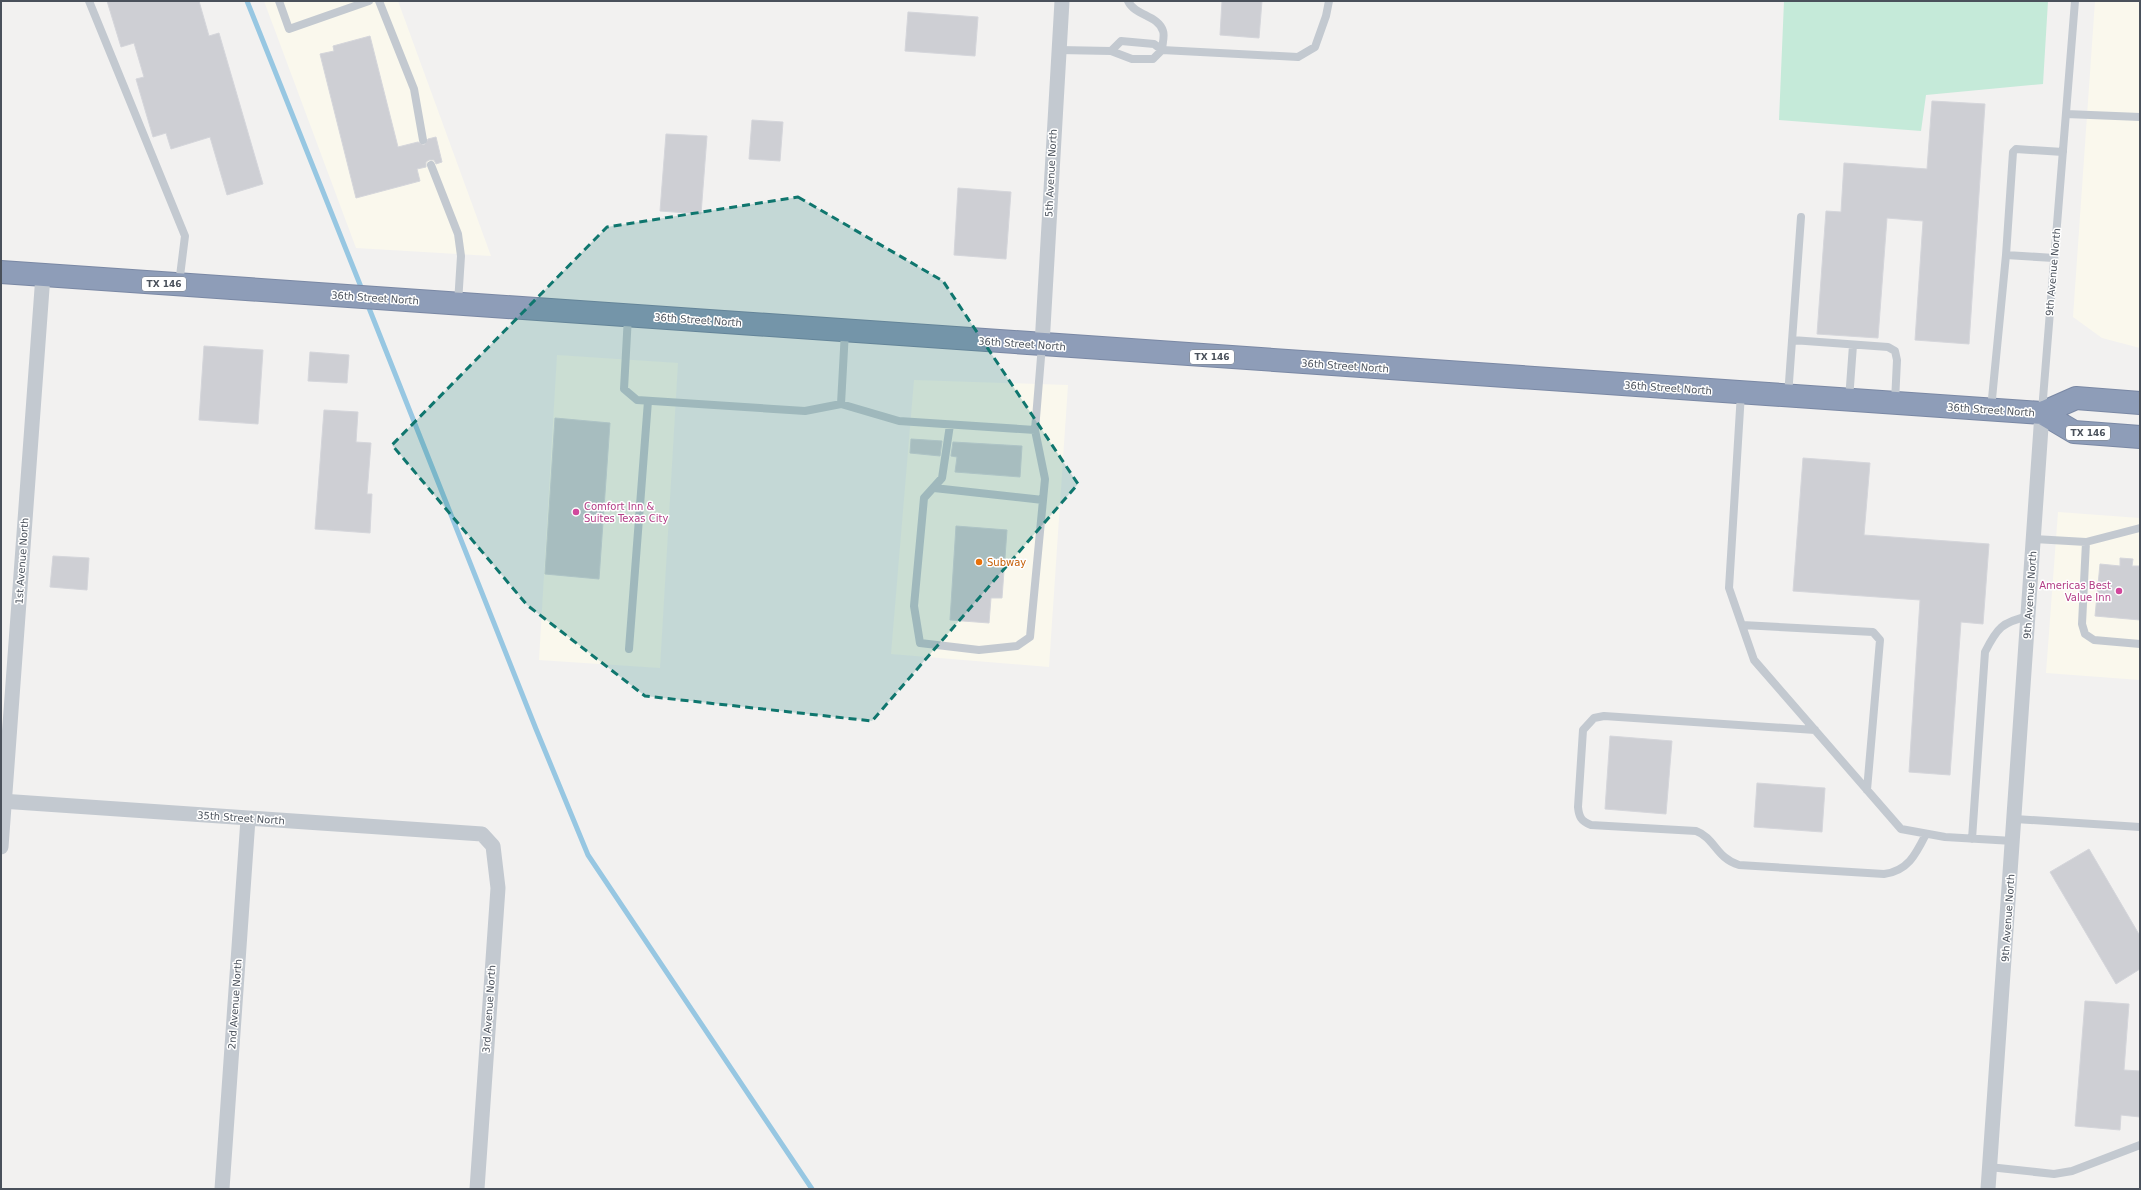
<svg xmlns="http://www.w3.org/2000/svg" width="2141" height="1190" viewBox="0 0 2141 1190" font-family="'DejaVu Sans',sans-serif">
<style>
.commercial{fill:#faf8ed}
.green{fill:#c5ead9}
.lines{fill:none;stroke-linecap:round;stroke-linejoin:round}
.stream{stroke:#97c7e2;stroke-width:5}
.building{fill:#cecfd4;stroke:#d5d6db}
.highway-casing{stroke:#7a88a4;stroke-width:24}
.lane{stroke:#c3c9d0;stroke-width:8}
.street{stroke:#c3c9d0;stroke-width:15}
.highway{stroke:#8e9db8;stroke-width:22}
.marked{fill:#0f766e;fill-opacity:0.2;stroke:#0f766e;stroke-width:3;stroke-dasharray:8 5;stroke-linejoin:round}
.hotel-dot{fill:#d1479c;stroke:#fff;stroke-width:1.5}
.food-dot{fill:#e8710a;stroke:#fff;stroke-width:1.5}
.labels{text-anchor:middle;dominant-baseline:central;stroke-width:3;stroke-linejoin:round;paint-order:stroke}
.shield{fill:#fff;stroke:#80858c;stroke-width:1}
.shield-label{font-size:9px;font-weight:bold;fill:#4a515b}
.street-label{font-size:10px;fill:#4a515b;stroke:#fff}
.hotel-label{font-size:10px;fill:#b23c85;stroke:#fff;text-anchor:start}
.food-label{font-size:10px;fill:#c56008;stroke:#fff;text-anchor:start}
</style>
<rect width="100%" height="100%" fill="#f2f1f0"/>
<!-- commercial -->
<path class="commercial" d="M 264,1 L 398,1 L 491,256 L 356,248 Z
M 2095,1 L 2140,1 L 2140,348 L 2102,338 L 2073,317 Z
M 557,355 L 678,363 L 660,668 L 539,660 Z
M 914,380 L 1068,385 L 1049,667 L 891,654 Z
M 2058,512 L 2140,518 L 2140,680 L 2046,673 Z"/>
<!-- green -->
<path class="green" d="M 1784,1 L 2048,1 L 2043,84 L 1926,95 L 1921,131 L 1779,120 Z"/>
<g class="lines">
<!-- stream -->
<path class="stream" d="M 247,1 L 363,292
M 367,303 L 536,729 L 588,855 L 812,1189"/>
</g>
<!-- building -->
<path class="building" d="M 107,1 L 199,1 L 209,36 L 219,33 L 263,184 L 227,195 L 210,137 L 171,149 L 166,133 L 153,137 L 136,79 L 144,77 L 134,43 L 121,47 Z
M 1222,1 L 1262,1 L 1259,38 L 1220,35 Z
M 908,12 L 978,17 L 975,56 L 905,51 Z
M 370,36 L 398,147 L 418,142 L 424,145 L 428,139 L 436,137 L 442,162 L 436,164 L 434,160 L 429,160 L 426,162 L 426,167 L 417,169 L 420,181 L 356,198 L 320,54 L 334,51 L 333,46 Z
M 1932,101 L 1985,104 L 1969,344 L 1915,340 L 1923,221 L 1887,218 L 1878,338 L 1817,334 L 1826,211 L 1841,212 L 1844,163 L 1927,169 Z
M 752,120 L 783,122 L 780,161 L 749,159 Z
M 666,134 L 707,136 L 701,214 L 660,211 Z
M 958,188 L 1011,192 L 1006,259 L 954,255 Z
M 204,346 L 263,350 L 258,424 L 199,420 Z
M 310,352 L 349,355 L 347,383 L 308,381 Z
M 324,410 L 358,412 L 356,442 L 371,443 L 367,494 L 372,494 L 370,533 L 315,529 Z
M 555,418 L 610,423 L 599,579 L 545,574 Z
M 911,439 L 942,441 L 940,456 L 910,453 Z
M 953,442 L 1022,446 L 1020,477 L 955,472 L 957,457 L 951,456 Z
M 1803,458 L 1870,463 L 1864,535 L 1989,544 L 1983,624 L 1961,622 L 1950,775 L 1909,772 L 1920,600 L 1793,591 Z
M 956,526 L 1007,530 L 1002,598 L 991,598 L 989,623 L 950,620 Z
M 53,556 L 89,558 L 87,590 L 50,587 Z
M 2120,558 L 2133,559 L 2132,566 L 2140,566 L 2140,620 L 2095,616 L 2100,564 L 2120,566 Z
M 1610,736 L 1672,741 L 1666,814 L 1605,809 Z
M 1757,783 L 1825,788 L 1822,832 L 1754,827 Z
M 2089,849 L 2140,936 L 2140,969 L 2116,984 L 2050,872 Z
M 2085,1001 L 2129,1004 L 2124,1070 L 2140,1071 L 2140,1117 L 2121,1115 L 2120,1130 L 2075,1126 Z"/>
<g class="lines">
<!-- highway casing -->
<g class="highway-casing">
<path id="highway" d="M 1,272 L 2042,413 L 2074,432 L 2140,437
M 2042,413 L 2076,398 L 2140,403"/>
</g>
<!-- lane -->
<path class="lane" d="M 89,1 L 185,236 L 179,284
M 279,1 L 289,29 L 369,1
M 379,1 L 414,89 L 423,140
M 1128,1 C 1135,16 1158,15 1163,31 C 1165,36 1162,45 1162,50 L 1298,57 L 1315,47 L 1326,16 L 1329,1
M 1059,50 L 1111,51 L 1132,59 L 1153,59 L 1162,50 L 1154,44 L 1121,41 L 1111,51
M 2066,114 L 2140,117
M 431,165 L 458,234 L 461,256 L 458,303
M 2054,258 L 2006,255 L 2013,152 L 2016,149 L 2063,152
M 628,316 L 624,389 L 637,400 L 805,411 L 841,404 L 899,421 L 1035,430 L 1042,345
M 1792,340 L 1888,347 L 1895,351 L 1897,360 L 1895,402
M 1741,393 L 1729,588 L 1754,660 L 1901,829 L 1945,837 L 2013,841
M 1788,396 L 1801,217
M 1849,400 L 1853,345
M 841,404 L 845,331
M 1991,409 L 2006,255
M 2042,411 L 2075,1
M 950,425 L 942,478 L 924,498 L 914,606 L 920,643 L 979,650 L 1017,646 L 1030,637 L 1045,479 L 1035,430
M 934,488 L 1043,500
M 2034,539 L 2086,542 L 2140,528
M 2086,542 L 2082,624 L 2085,634 L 2094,640 L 2140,644
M 1742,625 L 1873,632 L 1880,640 L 1867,790
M 629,649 L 648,401
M 1815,730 L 1604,716 L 1594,718 L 1583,730 L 1578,807 C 1579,817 1581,821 1591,825 L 1696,831 C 1715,838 1716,858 1739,865 L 1884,874 C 1908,871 1916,854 1926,834
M 2015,819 L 2140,827
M 1972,839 L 1985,652 C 1997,628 2002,622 2029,616
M 1989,1167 L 2054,1174 L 2072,1171 L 2140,1145"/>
<!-- street -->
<path class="street" d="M 1042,345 L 1062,1
M 1,801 L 482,834 L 493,846 L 498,888 L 477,1189
M 1,847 L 43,275
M 222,1189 L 248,819
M 1988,1189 L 2042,413"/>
<!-- highway -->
<use href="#highway" class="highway"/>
</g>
<!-- marked area -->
<path class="marked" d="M 798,197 L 943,281 L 1078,484 L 872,721 L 645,696 L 527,605 L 392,445 L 607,227 Z"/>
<!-- markers -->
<g class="hotel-dot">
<circle cx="576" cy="512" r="4"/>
<circle cx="2119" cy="591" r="4"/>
</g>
<circle class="food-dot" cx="979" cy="562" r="4"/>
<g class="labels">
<!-- shield labels -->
<g class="shield">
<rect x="142" y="277" width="44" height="14" rx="3"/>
<rect x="1190" y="350" width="44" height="14" rx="3"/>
<rect x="2066" y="426" width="44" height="14" rx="3"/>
</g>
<g class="shield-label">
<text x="164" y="284">TX 146</text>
<text x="1212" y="357">TX 146</text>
<text x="2088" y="433">TX 146</text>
</g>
<!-- street labels -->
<g class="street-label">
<text transform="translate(1051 173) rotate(-87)">5th Avenue North</text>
<text transform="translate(2053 272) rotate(-85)">9th Avenue North</text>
<text transform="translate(375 298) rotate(4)">36th Street North</text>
<text transform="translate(698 320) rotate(4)">36th Street North</text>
<text transform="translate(1022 344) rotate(4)">36th Street North</text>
<text transform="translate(1345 366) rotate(4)">36th Street North</text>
<text transform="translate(1668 388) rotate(4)">36th Street North</text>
<text transform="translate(1991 410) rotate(4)">36th Street North</text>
<text transform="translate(22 561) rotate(-86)">1st Avenue North</text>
<text transform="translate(2030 595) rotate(-86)">9th Avenue North</text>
<text transform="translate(241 818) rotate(4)">35th Street North</text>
<text transform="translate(2008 918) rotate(-86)">9th Avenue North</text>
<text transform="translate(235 1004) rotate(-86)">2nd Avenue North</text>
<text transform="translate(489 1009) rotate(-86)">3rd Avenue North</text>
</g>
<!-- hotel labels -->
<g class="hotel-label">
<text x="584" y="506">Comfort Inn &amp;<tspan x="584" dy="12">Suites Texas City</tspan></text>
<text x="2111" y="585" text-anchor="end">Americas Best<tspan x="2111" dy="12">Value Inn</tspan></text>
</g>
<!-- food labels -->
<g class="food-label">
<text x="987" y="562">Subway</text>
</g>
</g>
<!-- border -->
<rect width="2141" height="1190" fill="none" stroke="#4a515b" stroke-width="4"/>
</svg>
